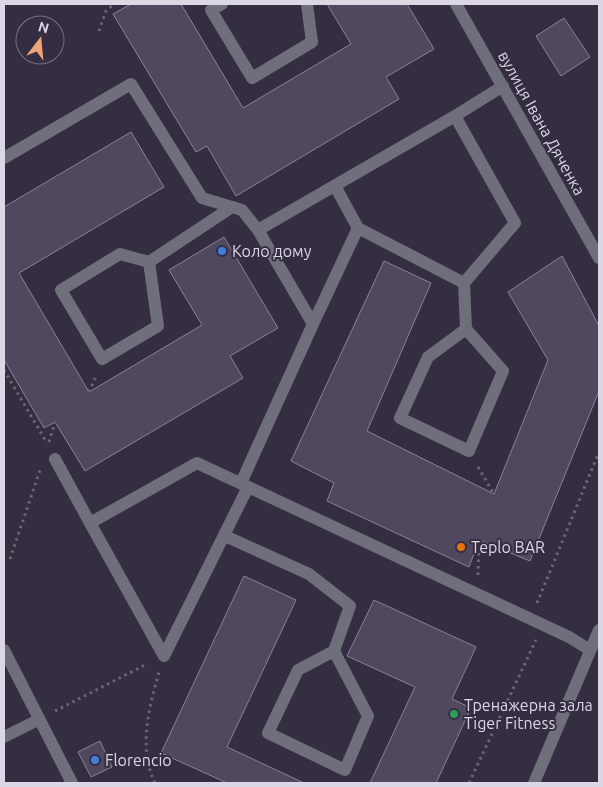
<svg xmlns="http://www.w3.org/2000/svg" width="603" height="787" viewBox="0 0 603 787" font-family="Ubuntu,sans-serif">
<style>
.building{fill:#50485e;stroke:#8b829b}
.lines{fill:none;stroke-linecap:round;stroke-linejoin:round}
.path{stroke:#6c6578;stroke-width:3;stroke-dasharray:2.5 4;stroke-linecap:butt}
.minor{stroke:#6f6f7b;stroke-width:12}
.shop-dot{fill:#3f7fe0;stroke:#352d42;stroke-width:2}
.food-dot{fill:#e8710a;stroke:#352d42;stroke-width:2}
.leisure-dot{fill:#2e9e5b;stroke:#352d42;stroke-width:2}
.labels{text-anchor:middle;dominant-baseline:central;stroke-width:4;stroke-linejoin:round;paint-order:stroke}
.street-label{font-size:16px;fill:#dcd7e5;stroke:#352d42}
.poi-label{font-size:16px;fill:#dcd7e5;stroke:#352d42;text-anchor:start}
</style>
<rect width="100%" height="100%" fill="#352d42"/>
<!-- building -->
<path class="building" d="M 131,4 L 181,4 L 243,108 L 351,44 L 327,4 L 407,4 L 434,49 L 386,77 L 399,99 L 236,196 L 207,146 L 196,152 L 113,14 Z
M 564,18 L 590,57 L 561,76 L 536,36 Z
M 131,132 L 164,187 L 19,273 L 89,392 L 202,325 L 169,270 L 224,237 L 278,328 L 230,356 L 243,378 L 85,471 L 55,422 L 44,428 L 4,360 L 4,207 Z
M 562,256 L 599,326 L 599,391 L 530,561 L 479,540 L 469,567 L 327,501 L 334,483 L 291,461 L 384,261 L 431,283 L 367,431 L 494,494 L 548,360 L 508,292 Z
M 244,576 L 296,600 L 227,747 L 304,783 L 227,783 L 161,753 Z
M 374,600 L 476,647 L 452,699 L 471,708 L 436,783 L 370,783 L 415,687 L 347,656 Z
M 100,741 L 112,767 L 91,777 L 78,752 Z"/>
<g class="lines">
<!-- path -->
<path class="path" d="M 99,31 L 106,11 L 114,4
M 4,370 L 47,443
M 89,392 L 96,376
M 49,442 L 55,422
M 478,467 L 494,494
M 10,559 L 40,470
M 478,575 L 479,540
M 537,603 L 599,452
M 55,711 L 147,664
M 155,783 C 138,749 149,707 159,672
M 469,783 L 536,640"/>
<!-- minor -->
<path class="minor" d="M 222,4 L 211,10 L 252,78 L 312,42 L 307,4
M 456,4 L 599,258
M 4,158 L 131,84 L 202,198 L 242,210 L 258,230 L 455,116 L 503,86
M 335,186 L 358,228 L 464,283 L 515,223 L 455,116
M 149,262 L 120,254 L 61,290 L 102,359 L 158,326 L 149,262 L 232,207
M 464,283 L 466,329 L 428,357 L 400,418 L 469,451 L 503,371 L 466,329
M 313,324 L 358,228
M 55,459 L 90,523
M 241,483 L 313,324 L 258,230
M 225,536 L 309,574 L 350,606 L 334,651 L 368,716 L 345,770 L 268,733 L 298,670 L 334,651
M 4,650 L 72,783
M 164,656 L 90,523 L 197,463 L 569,637 L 590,650
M 164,656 L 248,487
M 4,737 L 38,720
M 534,783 L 599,630"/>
</g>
<!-- markers -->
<g class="shop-dot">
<circle cx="222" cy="251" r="5"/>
<circle cx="95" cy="760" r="5"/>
</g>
<circle class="food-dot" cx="461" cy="547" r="5"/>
<circle class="leisure-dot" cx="454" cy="714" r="5"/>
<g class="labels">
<!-- street labels -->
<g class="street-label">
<text transform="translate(542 123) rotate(61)">вулиця Івана Дяченка</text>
</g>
<!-- poi labels -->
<g class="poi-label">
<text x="232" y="251">Коло дому</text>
<text x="471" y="547">Teplo BAR</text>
<text x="464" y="705">Тренажерна зала<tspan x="464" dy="18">Tiger Fitness</tspan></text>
<text x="105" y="760">Florencio</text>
</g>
</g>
<!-- border -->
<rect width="603" height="787" fill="none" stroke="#dcd7e5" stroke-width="10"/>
<!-- north arrow -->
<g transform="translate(40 40) rotate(16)"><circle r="24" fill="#352d42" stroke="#787183"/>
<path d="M0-4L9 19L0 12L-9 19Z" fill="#f0a279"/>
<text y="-8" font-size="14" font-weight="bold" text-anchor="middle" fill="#dcd7e5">N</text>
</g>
</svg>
